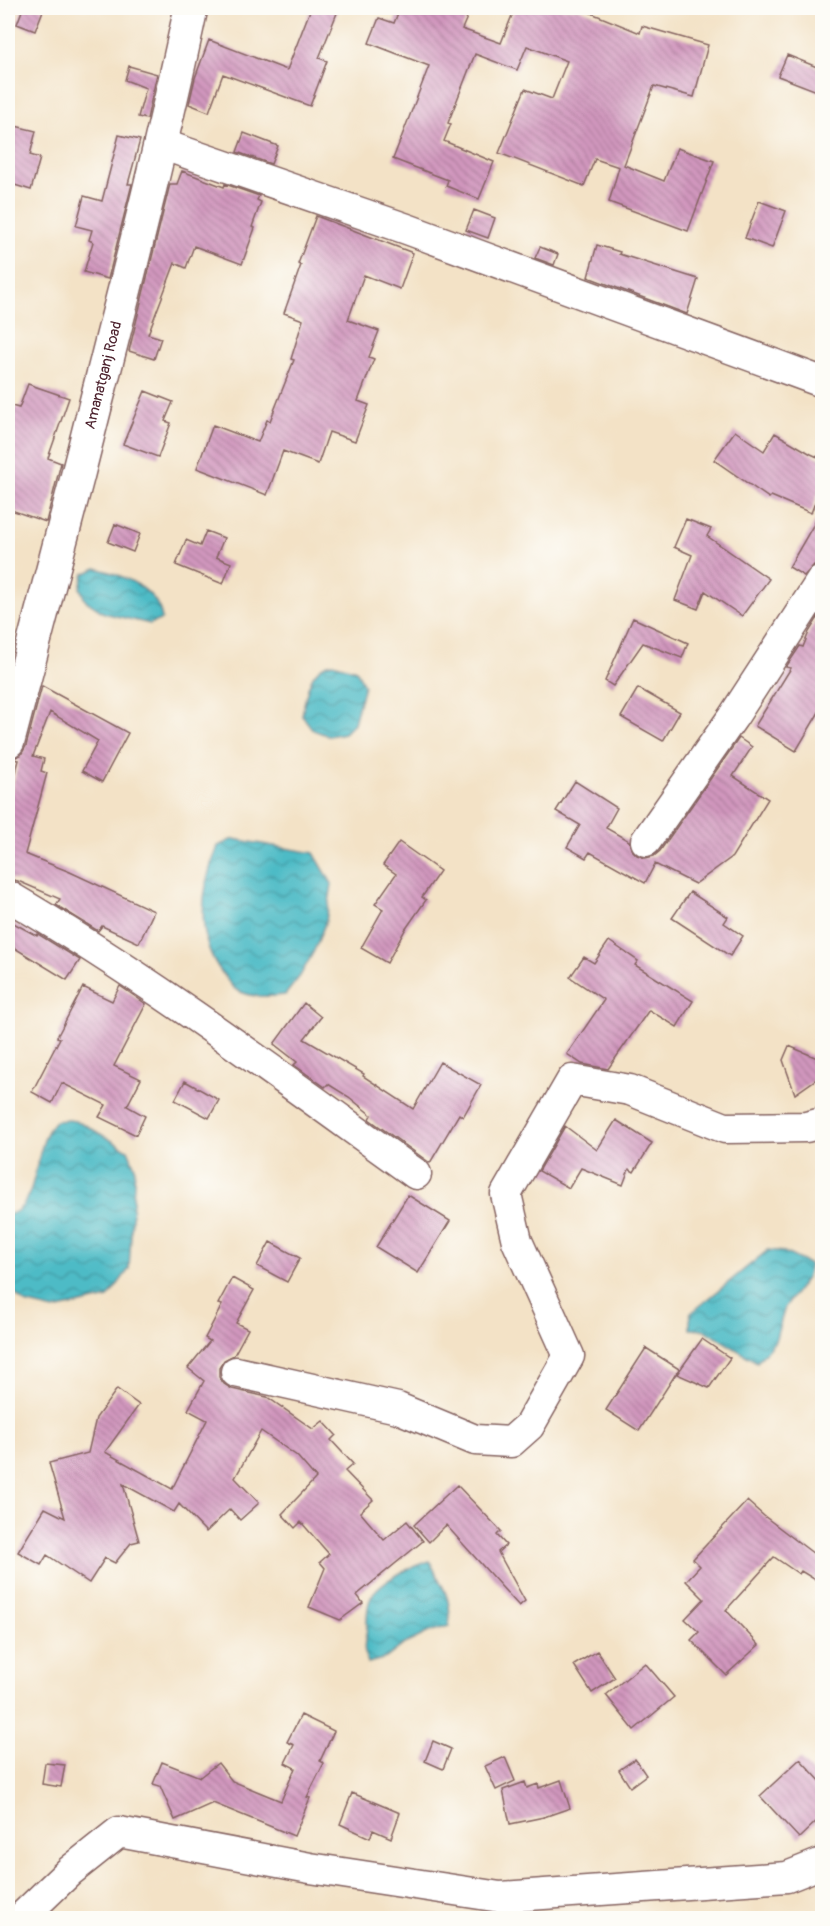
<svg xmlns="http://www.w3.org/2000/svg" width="830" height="1926" viewBox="0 0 830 1926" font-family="Pangolin,sans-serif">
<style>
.water{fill:url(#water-waves);stroke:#4c6d78;stroke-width:1.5}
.building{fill:url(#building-back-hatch)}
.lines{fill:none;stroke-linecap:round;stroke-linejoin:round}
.street-casing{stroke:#856361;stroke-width:33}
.secondary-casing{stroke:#856361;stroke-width:36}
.street{stroke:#fff;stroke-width:30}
.secondary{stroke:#fff;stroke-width:33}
.labels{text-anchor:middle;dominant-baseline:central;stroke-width:4.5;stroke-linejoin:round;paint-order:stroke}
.street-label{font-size:15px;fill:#4a1f2b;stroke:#fdfcf7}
</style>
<defs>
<pattern id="water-waves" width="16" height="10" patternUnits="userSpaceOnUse" patternTransform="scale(1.5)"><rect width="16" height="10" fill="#4dbbc6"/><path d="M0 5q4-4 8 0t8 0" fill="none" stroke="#4297a1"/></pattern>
<pattern id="building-back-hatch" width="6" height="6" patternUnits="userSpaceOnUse" patternTransform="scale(1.5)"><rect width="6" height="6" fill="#d197be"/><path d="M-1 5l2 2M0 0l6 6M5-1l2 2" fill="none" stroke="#ac7b9b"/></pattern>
</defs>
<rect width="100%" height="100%" fill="#fdfcf7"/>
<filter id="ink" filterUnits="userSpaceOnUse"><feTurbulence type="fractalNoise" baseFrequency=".0167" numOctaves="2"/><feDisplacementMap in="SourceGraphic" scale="12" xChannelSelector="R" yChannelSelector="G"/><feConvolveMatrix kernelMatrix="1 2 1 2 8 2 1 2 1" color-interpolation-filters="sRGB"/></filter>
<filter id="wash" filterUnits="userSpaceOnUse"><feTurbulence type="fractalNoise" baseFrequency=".008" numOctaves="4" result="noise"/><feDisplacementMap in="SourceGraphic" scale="24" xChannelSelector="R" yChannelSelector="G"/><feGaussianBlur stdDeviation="1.35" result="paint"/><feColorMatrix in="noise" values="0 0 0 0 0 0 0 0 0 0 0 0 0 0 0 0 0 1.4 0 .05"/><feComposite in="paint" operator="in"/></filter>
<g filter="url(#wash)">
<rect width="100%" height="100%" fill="#f3e2c6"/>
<!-- water -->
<path class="water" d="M 96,568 C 122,575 158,588 162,619 L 150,624 L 104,613 L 85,600 L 80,588 L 84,574 Z
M 333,663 L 356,670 L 364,685 L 354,723 L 344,733 L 329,736 L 313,730 L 302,715 C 306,695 309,666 333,663 Z
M 233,839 L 314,853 L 332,884 L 326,921 L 314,951 L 300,976 L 285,995 C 268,997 250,998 235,989 C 231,986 227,979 223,974 C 194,938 201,886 218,846 Z
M 69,1120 L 80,1122 L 128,1150 L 135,1167 L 129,1269 L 108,1298 L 54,1310 L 25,1303 L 8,1287 L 8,1215 C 41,1208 32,1143 55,1121 Z
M 768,1250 L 784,1252 L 810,1265 L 807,1277 L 785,1307 L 775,1341 L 757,1362 L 705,1330 L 690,1329 L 690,1314 Z
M 430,1561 C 441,1586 453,1597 449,1626 L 429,1632 L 403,1645 L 386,1658 L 368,1663 C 361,1643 366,1644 367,1626 C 367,1614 367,1599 376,1590 C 387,1578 415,1565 430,1561 Z"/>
<g id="blocks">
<!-- building -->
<path class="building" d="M 23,8 L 44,8 L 35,31 L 17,24 Z
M 311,8 L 339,8 L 319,58 L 327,61 L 310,106 L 223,74 L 209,112 L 189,104 L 195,78 L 209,40 L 287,70 Z
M 400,8 L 471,8 L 462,29 L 501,43 L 515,8 L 579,8 L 640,33 L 642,26 L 708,45 L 694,97 L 654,86 L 624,165 L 664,181 L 677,148 L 714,161 L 688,231 L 609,202 L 619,167 L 595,159 L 584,186 L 499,153 L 525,89 L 552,99 L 567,61 L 527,46 L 517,70 L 475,54 L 448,123 L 451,124 L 444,141 L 494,162 L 479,199 L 446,186 L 448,180 L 393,159 L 429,66 L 369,43 L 379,18 L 394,23 Z
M 787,55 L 822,69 L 822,93 L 778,76 Z
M 129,66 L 157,74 L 147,119 L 138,117 L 146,88 L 125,80 Z
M 11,125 L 36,131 L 30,155 L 40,158 L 31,190 L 8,183 L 8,138 Z
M 244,133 L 278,146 L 271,164 L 237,152 Z
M 119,135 L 140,140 L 128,184 L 132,184 L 108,279 L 84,272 L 93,242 L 89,240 L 92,230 L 76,226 L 84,196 L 102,201 Z
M 182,171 L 224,187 L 225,184 L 259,196 L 257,200 L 261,202 L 252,227 L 255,228 L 242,264 L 194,246 L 186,268 L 175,263 L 148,334 L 161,338 L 154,359 L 129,351 L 170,184 L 177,184 Z
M 759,201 L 786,211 L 772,248 L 745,238 Z
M 474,210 L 495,218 L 488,238 L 466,230 Z
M 316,216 L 413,253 L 400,289 L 364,275 L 348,320 L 379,331 L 369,357 L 374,359 L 358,401 L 369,405 L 355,441 L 329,432 L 318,464 L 283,451 L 267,495 L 197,468 L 213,425 L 258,442 L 267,420 L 270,421 L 294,360 L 291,359 L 303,320 L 284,313 L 301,265 L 298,264 Z
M 597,245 L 620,252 L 619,254 L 698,279 L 687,314 L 588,277 Z
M 540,247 L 558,254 L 554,265 L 535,258 Z
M 28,384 L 69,398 L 48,458 L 61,463 L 46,522 L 8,509 L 8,405 L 19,408 Z
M 145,391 L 173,402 L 165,421 L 171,423 L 158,457 L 123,444 Z
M 735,431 L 764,451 L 775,433 L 811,454 L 822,459 L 822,484 L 811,513 L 771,496 L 769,498 L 714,460 Z
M 822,510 L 822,563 L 814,565 L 804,576 L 789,567 Z
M 686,519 L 711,529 L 707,536 L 769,579 L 742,616 L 705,591 L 698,609 L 675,600 L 692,555 L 674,547 Z
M 115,524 L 140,534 L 133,552 L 108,542 Z
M 206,531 L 224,538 L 216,557 L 231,563 L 223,584 L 176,565 L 186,540 L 200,546 Z
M 822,611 L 822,707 L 796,751 L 755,726 L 791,668 L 786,667 L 800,646 L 803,647 L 809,632 Z
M 633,618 L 688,643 L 682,658 L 643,643 L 613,686 L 605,681 Z
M 42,686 L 128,733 L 102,782 L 82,771 L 98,741 L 50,712 L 33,756 L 44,759 L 41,771 L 47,773 L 25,854 L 70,872 L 154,911 L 139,943 L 102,926 L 98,931 L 56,905 L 60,899 L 18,881 L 8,879 L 8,804 L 19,760 L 11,759 L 21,755 L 26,746 Z
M 638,688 L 680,712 L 663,741 L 621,717 Z
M 739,738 L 752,747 L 733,776 L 768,799 L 732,857 L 695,884 L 655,864 L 645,883 L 590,852 L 586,858 L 567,847 L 580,825 L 556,811 L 575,781 L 617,808 L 606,828 L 629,841 L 631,849 L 637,855 L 645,858 L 654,856 L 660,851 Z
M 399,842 L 440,871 L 422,897 L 426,900 L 405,930 L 387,963 L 361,948 L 383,909 L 375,904 L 396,874 L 383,865 Z
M 690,892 L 728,917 L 724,923 L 743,936 L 730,956 L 672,918 Z
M 8,920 L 37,936 L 38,934 L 80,960 L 67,980 L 8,944 Z
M 609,941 L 638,961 L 635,965 L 693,1001 L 677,1027 L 649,1010 L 608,1069 L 582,1064 L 567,1054 L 604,1000 L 570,977 L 584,957 L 594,963 Z
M 120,986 L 146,1004 L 114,1066 L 141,1079 L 127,1106 L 145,1116 L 136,1135 L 99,1117 L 106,1105 L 62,1083 L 52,1103 L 32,1092 L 60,1038 L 57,1037 L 83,987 L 112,1001 Z
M 304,1003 L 321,1017 L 304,1039 L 364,1074 L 363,1076 L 413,1109 L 440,1062 L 481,1085 L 463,1117 L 459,1114 L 430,1163 L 369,1119 L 371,1115 L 349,1097 L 328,1084 L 325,1087 L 294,1065 L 297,1062 L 274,1044 Z
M 789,1046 L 822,1060 L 822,1075 L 795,1094 L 783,1060 Z
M 185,1081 L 219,1100 L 209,1118 L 175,1100 Z
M 616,1120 L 652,1143 L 634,1172 L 629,1169 L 623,1185 L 581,1168 L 569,1188 L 539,1171 L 565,1126 L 597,1150 Z
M 408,1195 L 450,1221 L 418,1273 L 376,1247 Z
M 270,1242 L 300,1258 L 287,1282 L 257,1266 Z
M 232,1278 L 254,1290 L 236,1323 L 248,1329 L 234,1355 L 224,1360 L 219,1368 L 219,1377 L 224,1384 L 232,1389 L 267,1397 L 313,1429 L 323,1421 L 336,1435 L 331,1440 L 353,1464 L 345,1471 L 373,1500 L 360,1512 L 384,1540 L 407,1521 L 423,1541 L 357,1595 L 363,1603 L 340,1620 L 309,1607 L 325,1568 L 320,1562 L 329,1554 L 301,1522 L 295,1528 L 282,1514 L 316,1478 L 297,1456 L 261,1431 L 235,1478 L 259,1503 L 240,1520 L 230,1509 L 206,1532 L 179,1504 L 174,1512 L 123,1484 L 139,1541 L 131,1543 L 115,1563 L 105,1558 L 89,1583 L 47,1555 L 41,1565 L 18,1552 L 45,1508 L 65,1518 L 49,1463 L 88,1453 L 96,1418 L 117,1389 L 139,1405 L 105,1452 L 172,1489 L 207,1420 L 188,1410 L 204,1381 L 188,1368 L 210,1341 L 205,1338 L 222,1305 L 218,1304 Z
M 702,1339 L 730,1358 L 709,1388 L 677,1374 Z
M 646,1348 L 679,1369 L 639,1431 L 606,1410 Z
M 457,1485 L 501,1531 L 497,1535 L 506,1545 L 498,1552 L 525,1601 L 519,1606 L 446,1525 L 429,1542 L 414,1525 Z
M 747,1501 L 764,1516 L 822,1560 L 822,1584 L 801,1571 L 799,1574 L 774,1557 L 726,1610 L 759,1645 L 726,1675 L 691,1640 L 699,1632 L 685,1619 L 704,1599 L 686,1581 L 700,1566 L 693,1559 Z
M 597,1651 L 615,1678 L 592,1693 L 574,1665 Z
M 645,1663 L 674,1697 L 634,1730 L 606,1695 Z
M 301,1715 L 334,1731 L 320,1761 L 324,1763 L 307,1797 L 310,1798 L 294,1836 L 213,1803 L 175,1820 L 160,1786 L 153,1784 L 162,1762 L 200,1777 L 218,1763 L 232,1781 L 281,1801 L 295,1768 L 285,1763 L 294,1745 L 287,1742 Z
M 433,1741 L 451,1749 L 443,1769 L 425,1761 Z
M 505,1757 L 515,1781 L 496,1790 L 485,1766 Z
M 635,1759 L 646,1775 L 630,1787 L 619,1770 Z
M 800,1759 L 822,1783 L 822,1816 L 799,1838 L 760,1796 Z
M 45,1763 L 65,1765 L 61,1787 L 42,1784 Z
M 561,1780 L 570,1808 L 544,1817 L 510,1824 L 503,1790 L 525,1782 L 527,1788 L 538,1784 L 539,1788 Z
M 352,1793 L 400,1813 L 391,1838 L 373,1830 L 370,1838 L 340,1824 Z"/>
</g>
</g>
<g filter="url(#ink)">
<use href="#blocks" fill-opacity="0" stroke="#856361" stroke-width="1.5"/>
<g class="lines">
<!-- street casing -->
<g class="street-casing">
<path id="street" d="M 161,144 L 407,229 L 822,382
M 646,841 L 733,717 L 822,580
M 8,896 C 150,979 282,1078 416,1174
M 236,1372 L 398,1408 L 475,1440 L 511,1442 L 529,1426 L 569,1356 L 517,1241 L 506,1194 L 572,1080 L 630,1090 L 725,1128 L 806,1127 L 822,1123
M 21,1918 L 70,1871 L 119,1832 L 310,1868 L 500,1897 L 787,1877 L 822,1863"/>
</g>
<!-- secondary casing -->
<g class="secondary-casing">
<g id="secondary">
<path id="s1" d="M 8,741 C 32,652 55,563 78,474 C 117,319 158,164 191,8"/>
</g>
</g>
<!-- street -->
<use href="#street" class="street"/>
<!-- secondary -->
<use href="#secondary" class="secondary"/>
</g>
</g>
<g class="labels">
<!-- street labels -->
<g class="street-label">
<text stroke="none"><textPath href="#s1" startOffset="378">Amanatganj Road</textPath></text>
</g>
</g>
<!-- margin -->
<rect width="830" height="1926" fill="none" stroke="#fdfcf7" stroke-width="30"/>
</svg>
